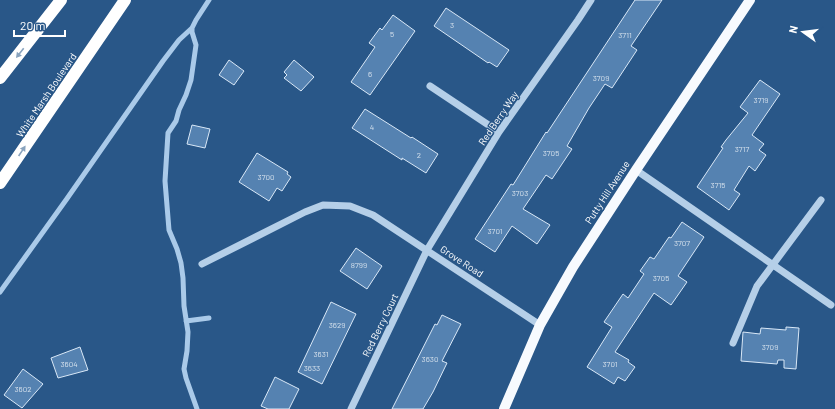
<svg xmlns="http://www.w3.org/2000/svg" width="835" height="409" viewBox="0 0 835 409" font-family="Barlow,sans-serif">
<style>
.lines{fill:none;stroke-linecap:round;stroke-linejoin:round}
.stream{stroke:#aacae9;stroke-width:5}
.building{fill:#5582b1;stroke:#d9e8f7}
.minor{stroke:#b5cfe8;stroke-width:7}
.major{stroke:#f7fafe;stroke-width:10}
.highway{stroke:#fff;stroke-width:12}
.oneway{fill:#89a3be}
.labels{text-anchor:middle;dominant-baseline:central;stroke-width:3;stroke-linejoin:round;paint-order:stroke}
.number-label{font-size:8px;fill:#d4e0ec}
.street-label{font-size:10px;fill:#fff;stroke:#295788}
</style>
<rect width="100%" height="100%" fill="#295788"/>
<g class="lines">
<!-- stream -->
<path class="stream" d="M 192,28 L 192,32 L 196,45 L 191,80 L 186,95 L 179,110 L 176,121 L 168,133 L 165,181 L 169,230 L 177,249 L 181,263 L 183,278 L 184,306 L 188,332 L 187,351 L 184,369 L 186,378 L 197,409
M 0,292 L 66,200 L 163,61 L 179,40 L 192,28 L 196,20 L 209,0
M 186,321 L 209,318"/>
</g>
<!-- building -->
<path class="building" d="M 635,0 L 662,0 L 631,46 L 637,50 L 612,88 L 605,84 L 589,108 L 567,146 L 572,149 L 552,179 L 546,175 L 523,209 L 550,225 L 537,244 L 512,226 L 495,252 L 475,239 L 494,210 L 511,184 L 513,185 L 546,132 L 547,133 Z
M 446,8 L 509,50 L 497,67 L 489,62 L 488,63 L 434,26 Z
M 393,15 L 415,31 L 370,95 L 351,82 L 375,47 L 369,43 L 380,28 L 382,30 Z
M 229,60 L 244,71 L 234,85 L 219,75 Z
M 294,60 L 314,77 L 301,91 L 284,78 L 287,75 L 284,72 Z
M 760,80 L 780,94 L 752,135 L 764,144 L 759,150 L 766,155 L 755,171 L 749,166 L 734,190 L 740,194 L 729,210 L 697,187 L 723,148 L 721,147 L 726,140 L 748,113 L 740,107 Z
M 365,109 L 411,138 L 412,137 L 438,154 L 426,173 L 402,158 L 402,160 L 352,128 Z
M 192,125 L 210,129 L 205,148 L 187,144 Z
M 257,153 L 288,172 L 287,174 L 291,177 L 282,191 L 277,188 L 269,201 L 239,182 Z
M 682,222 L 704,237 L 678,276 L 687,282 L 671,305 L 654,293 L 615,352 L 629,360 L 628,362 L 635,367 L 625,381 L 618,377 L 614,384 L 587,367 L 612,327 L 604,322 L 623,294 L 628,298 L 644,274 L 640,271 L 650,257 L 654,259 L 669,237 L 671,238 Z
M 356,248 L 382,266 L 367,289 L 340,271 Z
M 331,302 L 356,314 L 322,384 L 298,372 Z
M 442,315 L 461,324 L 442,361 L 447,363 L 433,392 L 423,409 L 392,409 L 435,324 L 437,325 Z
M 786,327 L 799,328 L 796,369 L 784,368 L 784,360 L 778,360 L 777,364 L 741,361 L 743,332 L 760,334 L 761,328 L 786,330 Z
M 80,347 L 88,370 L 58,378 L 51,358 Z
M 23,369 L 43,384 L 22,408 L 4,395 Z
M 275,377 L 299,389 L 289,409 L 268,409 L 261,406 Z"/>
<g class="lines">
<!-- minor -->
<path class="minor" d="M 430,86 L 499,132
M 636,170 L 831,305
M 202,264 L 305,212 L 323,205 L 350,206 L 373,215 L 540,325
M 733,343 L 757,286 L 821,200
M 351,409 L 427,250 L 499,132 L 578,20 L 591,0"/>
<!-- major -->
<path class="major" d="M 504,409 L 540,325 L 573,267 L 636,170 L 750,0"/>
<!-- highway -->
<path class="highway" d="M 0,78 L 61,0
M 0,183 L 125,0"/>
</g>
<!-- one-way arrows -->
<defs><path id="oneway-solid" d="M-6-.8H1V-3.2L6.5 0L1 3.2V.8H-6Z"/></defs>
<g class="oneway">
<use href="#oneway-solid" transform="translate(20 53) rotate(128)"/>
<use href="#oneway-solid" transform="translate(22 151) rotate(-56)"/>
</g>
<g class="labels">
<!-- number labels -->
<g class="number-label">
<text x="452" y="25">3</text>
<text x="392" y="34">5</text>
<text x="625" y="35">3711</text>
<text x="370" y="74">6</text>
<text x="601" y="78">3709</text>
<text x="761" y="100">3719</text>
<text x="372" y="127">4</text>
<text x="742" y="149">3717</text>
<text x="551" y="153">3705</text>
<text x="419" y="155">2</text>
<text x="266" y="177">3700</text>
<text x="718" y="185">3715</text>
<text x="520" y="193">3703</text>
<text x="495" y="231">3701</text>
<text x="682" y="243">3707</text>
<text x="359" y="265">8799</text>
<text x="661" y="278">3705</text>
<text x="337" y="325">3629</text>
<text x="770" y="347">3709</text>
<text x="321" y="354">3631</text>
<text x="430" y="359">3630</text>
<text x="69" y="364">3604</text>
<text x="610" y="364">3701</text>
<text x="312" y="368">3633</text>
<text x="23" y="389">3602</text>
</g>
<!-- street labels -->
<g class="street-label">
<text transform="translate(46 95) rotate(-56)">White Marsh Boulevard</text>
<text transform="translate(498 118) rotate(-56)">Red Berry Way</text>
<text transform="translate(607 192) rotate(-57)">Putty Hill Avenue</text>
<text transform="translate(462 261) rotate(33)">Grove Road</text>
<text transform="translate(380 325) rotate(-64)">Red Berry Court</text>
</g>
</g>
<!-- north arrow -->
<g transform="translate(803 32) rotate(284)" stroke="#295788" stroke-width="3" paint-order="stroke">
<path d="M0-3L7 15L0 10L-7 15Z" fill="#ffffff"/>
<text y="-6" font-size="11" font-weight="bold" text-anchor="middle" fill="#ffffff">N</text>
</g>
<!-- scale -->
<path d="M14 30v6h51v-6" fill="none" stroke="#ffffff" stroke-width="2"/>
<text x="20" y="30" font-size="12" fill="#ffffff" stroke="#295788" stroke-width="3" paint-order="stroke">20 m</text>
</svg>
